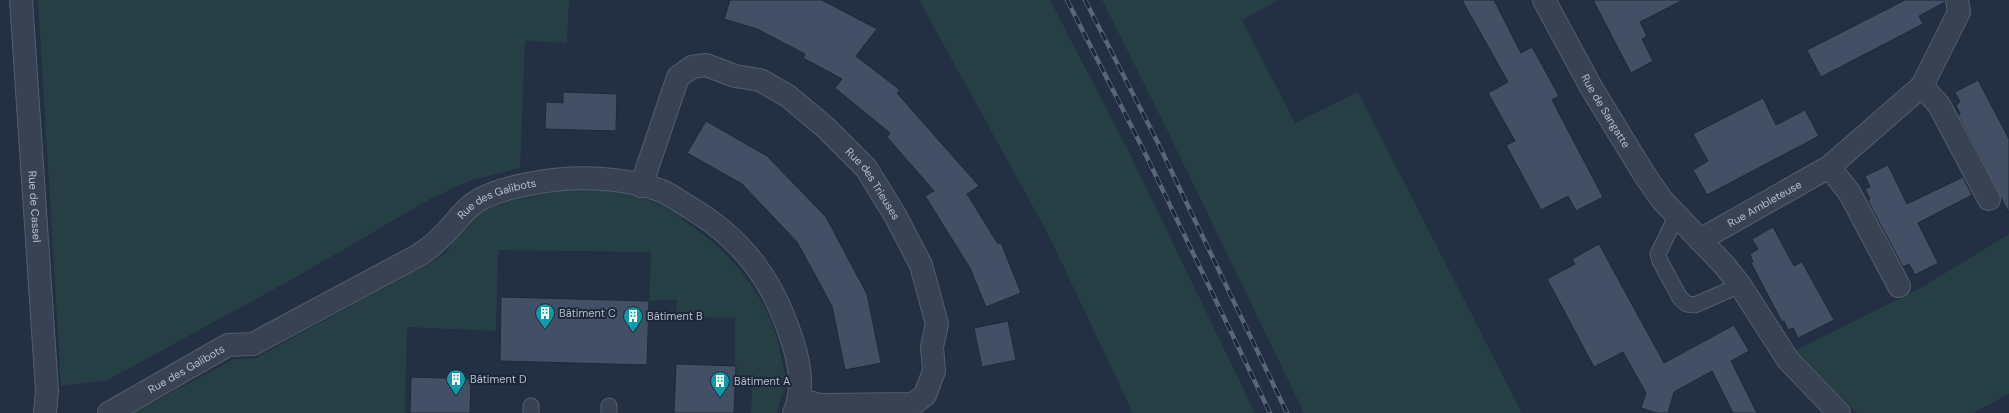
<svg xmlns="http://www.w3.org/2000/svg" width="2009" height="413" viewBox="0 0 2009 413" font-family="'DM Sans',sans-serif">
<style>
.green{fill:#253f44}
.building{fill:#424f65;stroke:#1f293a}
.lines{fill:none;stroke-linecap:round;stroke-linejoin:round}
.service-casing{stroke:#535d6c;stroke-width:17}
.minor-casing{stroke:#535d6c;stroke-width:24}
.service{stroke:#384252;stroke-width:15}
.minor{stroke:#384252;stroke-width:22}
.rail-casing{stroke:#59657a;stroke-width:4.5}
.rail{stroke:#1c2738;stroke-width:3;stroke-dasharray:9;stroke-linecap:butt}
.labels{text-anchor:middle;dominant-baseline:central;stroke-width:4;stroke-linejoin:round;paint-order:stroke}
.street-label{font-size:11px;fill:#b5bdcc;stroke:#1c2738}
.poi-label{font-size:11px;fill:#b5bdcc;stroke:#1c2738;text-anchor:start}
</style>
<rect width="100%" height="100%" fill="#232f43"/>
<!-- green -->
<path class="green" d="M 38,0 L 569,0 L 567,43 L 525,41 L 520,168 L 469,181 L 432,198 L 298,276 L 108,380 L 61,386 Z
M 919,0 L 1050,0 L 1128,150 L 1255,413 L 1133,413 L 1048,234 Z
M 1102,0 L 1279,0 L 1242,20 L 1295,123 L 1358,92 L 1522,413 L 1304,413 L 1169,134 Z
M 568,189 C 600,189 634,192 663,206 C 671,210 679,217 686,222 C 734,254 773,302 782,360 C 783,367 786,374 786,381 C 786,390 778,401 777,413 L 751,413 L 752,383 L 735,382 L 735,318 L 676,317 L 677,300 L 649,301 L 651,252 L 498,250 L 496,331 L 407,327 L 405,413 L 133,413 L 234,359 L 256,358 L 445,254 L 469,220 L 492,204 L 535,193 Z
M 2009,234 L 2009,394 L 1973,413 L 1857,413 L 1794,351 L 1921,288 Z"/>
<!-- building -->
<path class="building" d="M 730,0 L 822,0 L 877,29 L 856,56 L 900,90 L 897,93 L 979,186 L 967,194 L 998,244 L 1001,243 L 1021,293 L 986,307 L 970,268 L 925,196 L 934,191 L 887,137 L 890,133 L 835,88 L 842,79 L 803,58 L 805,54 L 757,29 L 724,19 Z
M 1462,0 L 1494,0 L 1521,53 L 1532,47 L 1559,96 L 1552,100 L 1603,197 L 1576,211 L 1568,196 L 1541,210 L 1506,145 L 1515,141 L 1488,93 L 1508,82 Z
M 1593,0 L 1683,0 L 1640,22 L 1647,36 L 1642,39 L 1653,61 L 1631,73 Z
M 1905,0 L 1945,0 L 1945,2 L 1919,16 L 1923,24 L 1821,77 L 1807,50 Z
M 1978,80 L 2009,139 L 2009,213 L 1958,115 L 1960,114 L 1956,105 L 1960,102 L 1955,92 Z
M 563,92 L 617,94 L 616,131 L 545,129 L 546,102 L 563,103 Z
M 1763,98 L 1776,125 L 1805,110 L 1819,136 L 1707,195 L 1693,170 L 1708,161 L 1693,134 Z
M 706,121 L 767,156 L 826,217 L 867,294 L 881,363 L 845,370 L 832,306 L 797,242 L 742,184 L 687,153 Z
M 1888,165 L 1907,204 L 1963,177 L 1972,195 L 1918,223 L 1938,263 L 1915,275 L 1909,264 L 1903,267 L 1868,201 L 1870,199 L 1865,189 L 1870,187 L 1865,176 Z
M 1773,227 L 1794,266 L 1802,262 L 1834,320 L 1798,338 L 1793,328 L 1788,330 L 1784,321 L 1782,322 L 1751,263 L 1753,262 L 1750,254 L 1758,249 L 1752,239 Z
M 1599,244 L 1664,363 L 1734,325 L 1749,351 L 1731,361 L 1757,413 L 1733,413 L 1712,371 L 1674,392 L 1668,413 L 1657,413 L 1641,408 L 1646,393 L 1623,352 L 1594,367 L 1547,279 L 1575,264 L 1572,259 Z
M 501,297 L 649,301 L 647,365 L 500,361 Z
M 1008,321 L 1016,360 L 982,367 L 974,328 Z
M 676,364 L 736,366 L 734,413 L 674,413 Z
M 411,377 L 471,379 L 470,413 L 410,413 Z"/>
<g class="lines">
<!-- service casing -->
<g class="service-casing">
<path id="service" d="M 1676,217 L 1658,254 L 1660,261 L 1680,298 L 1687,304 L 1695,305 L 1740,285
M 531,413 L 531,406
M 609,413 L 609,406"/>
</g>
<!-- minor casing -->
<g class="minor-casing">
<g id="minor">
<path id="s1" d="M 21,0 L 47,391 L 45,413"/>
<path id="s2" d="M 1544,0 L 1591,87 L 1644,174 L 1662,200 L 1725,266 L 1740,285 L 1788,360 L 1839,413"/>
<path d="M 1922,86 L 1939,105 L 1989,199"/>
<path d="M 1829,167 L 1849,192 L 1899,286"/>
<path id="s3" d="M 641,186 L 678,77 L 692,67 L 706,65 L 735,76 L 760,80 L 788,96 L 826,128 L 866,168 L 895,215 L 921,265 L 937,324 L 932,347 L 934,371 L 925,395 L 913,404 L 820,405 L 800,400"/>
<path id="s4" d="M 1700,240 L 1829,167 L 1922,86 L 1959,12 L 1957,0"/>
<path id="s5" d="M 109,413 L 228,345 L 253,344 L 419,255 C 426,250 434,245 440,238 C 454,226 463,209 479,200 C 493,192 512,187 528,184 C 571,175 621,176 662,191 C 671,195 680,202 689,207 C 738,236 769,274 788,328 C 798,355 806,386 794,413"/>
</g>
</g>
<!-- service -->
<use href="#service" class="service"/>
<!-- minor -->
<use href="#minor" class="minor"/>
<!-- rail casing -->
<g class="rail-casing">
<path id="rail" d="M 1067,0 L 1142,147 L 1270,413
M 1085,0 L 1158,143 L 1287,413"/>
</g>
<!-- rail -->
<use href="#rail" class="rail"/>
</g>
<!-- icons -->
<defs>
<g id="building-pin" transform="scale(1)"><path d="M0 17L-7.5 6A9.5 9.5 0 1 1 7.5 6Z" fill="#0f9aa8" stroke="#1c2738"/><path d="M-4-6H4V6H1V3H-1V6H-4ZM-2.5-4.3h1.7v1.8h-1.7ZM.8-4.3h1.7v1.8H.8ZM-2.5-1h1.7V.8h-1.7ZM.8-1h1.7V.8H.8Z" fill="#fff"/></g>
</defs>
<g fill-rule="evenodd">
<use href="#building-pin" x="545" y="313"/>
<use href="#building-pin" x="633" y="316"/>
<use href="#building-pin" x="456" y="379"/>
<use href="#building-pin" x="720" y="381"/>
</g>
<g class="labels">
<!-- street labels -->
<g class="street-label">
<text stroke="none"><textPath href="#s2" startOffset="127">Rue de Sangatte</textPath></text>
<text stroke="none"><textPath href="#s3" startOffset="358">Rue des Trieuses</textPath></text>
<text stroke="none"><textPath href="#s5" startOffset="449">Rue des Galibots</textPath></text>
<text stroke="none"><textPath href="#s4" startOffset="74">Rue Ambleteuse</textPath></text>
<text stroke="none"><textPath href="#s1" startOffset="207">Rue de Cassel</textPath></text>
<text stroke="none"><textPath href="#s5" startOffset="89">Rue des Galibots</textPath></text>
</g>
<!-- poi labels -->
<g class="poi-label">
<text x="559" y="313">Bâtiment C</text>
<text x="647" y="316">Bâtiment B</text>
<text x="470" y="379">Bâtiment D</text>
<text x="734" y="381">Bâtiment A</text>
</g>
</g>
</svg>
